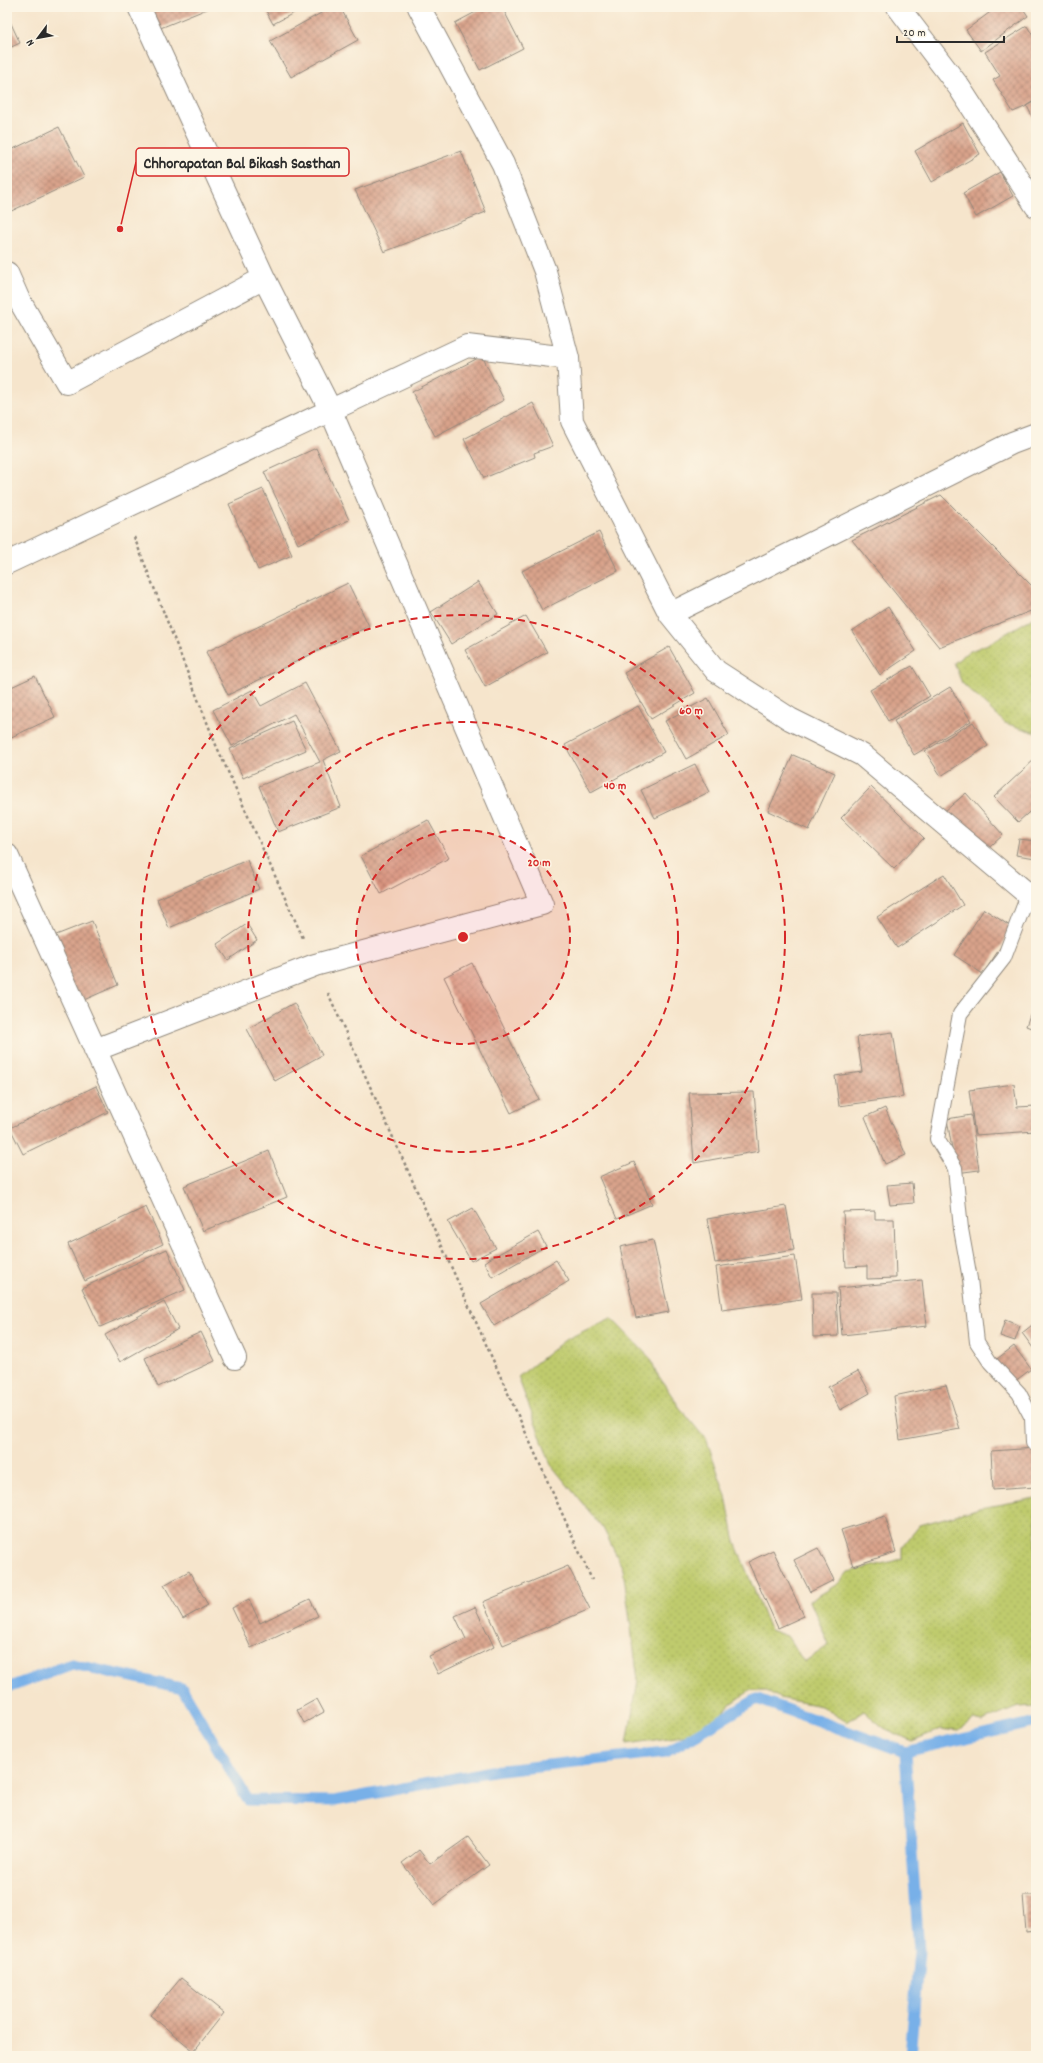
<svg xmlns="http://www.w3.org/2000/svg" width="1043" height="2063" viewBox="0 0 1043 2063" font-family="Dekko,sans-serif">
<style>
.grass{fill:url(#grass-dots);stroke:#757b4c}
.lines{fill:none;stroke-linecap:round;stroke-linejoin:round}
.stream{stroke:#78b0e8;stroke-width:11}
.building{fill:url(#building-cross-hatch)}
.lane-casing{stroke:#90887c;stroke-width:16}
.street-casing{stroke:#90887c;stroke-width:24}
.path{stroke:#90887c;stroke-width:2.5;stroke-dasharray:3 3;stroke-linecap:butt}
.lane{stroke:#fff;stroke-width:14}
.street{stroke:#fff;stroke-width:22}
.ring{fill:none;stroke:#d62828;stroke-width:2;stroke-dasharray:7 5}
.centre{fill:#d62828;stroke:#fcf5e5;stroke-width:2}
.ring-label{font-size:12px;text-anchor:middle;font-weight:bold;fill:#d62828;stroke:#fcf5e5;stroke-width:3;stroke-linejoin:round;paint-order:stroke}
.leader{fill:none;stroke:#d62828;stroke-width:1.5}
.callout-dot{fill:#d62828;stroke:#fcf5e5;stroke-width:1.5}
.callout{fill:#fcf5e5;stroke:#d62828;stroke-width:1.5}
.callout-label{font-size:16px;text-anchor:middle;font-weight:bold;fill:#2b2b2b}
</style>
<defs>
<pattern id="grass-dots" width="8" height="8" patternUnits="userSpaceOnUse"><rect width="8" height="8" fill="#bfcb6d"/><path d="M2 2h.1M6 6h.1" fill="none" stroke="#a4ae5f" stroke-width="1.8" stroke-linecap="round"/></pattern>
<pattern id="building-cross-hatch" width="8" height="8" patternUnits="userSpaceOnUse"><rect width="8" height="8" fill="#d9a38b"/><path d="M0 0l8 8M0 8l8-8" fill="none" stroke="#b08572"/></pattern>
</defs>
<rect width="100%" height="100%" fill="#fcf5e5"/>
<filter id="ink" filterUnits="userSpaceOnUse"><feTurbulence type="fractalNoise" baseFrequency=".025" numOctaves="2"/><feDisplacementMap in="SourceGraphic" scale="8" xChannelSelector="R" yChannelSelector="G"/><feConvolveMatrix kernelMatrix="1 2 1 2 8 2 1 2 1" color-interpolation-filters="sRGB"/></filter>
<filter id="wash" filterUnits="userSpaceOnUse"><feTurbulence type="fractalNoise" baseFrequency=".012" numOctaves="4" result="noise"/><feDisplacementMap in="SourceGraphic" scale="16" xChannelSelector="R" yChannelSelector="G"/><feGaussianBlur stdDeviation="0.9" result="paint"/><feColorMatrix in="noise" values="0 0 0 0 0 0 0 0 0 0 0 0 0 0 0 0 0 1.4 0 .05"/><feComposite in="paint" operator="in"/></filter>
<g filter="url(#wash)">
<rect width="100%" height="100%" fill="#f6e5cc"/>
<!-- grass -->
<path class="grass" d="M 1036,616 L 1036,733 L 1005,723 L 962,683 L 954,663 L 968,652 L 988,644 Z
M 611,1318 L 651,1359 L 656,1372 L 680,1408 L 707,1441 L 726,1496 L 735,1542 L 770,1630 L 787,1636 L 804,1662 L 829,1645 L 810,1601 L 839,1583 L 848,1572 L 902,1559 L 902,1547 L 920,1525 L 980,1508 L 1036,1498 L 1036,1706 L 1018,1707 L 982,1722 L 973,1720 L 958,1731 L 941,1729 L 912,1741 L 884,1728 L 864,1711 L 847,1722 L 821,1706 L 779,1698 L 766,1690 L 751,1690 L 731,1704 L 716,1721 L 689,1735 L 627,1744 L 638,1680 L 623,1569 L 603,1528 L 551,1465 L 518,1377 L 565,1340 Z"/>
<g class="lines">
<!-- stream -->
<path class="stream" d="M 7,1688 L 72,1664 L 182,1688 L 248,1800 L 335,1801 L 492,1771 L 666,1752 L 757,1699 L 905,1752 L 1036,1722
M 905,1752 L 919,1951 L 910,2056"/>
</g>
<g id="blocks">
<!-- building -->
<path class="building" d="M 148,7 L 212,7 L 158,29 Z
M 264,7 L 305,7 L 273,24 Z
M 332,7 L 340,7 L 358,40 L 291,77 L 270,41 Z
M 485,7 L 502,7 L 523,48 L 480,70 L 455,23 Z
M 997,7 L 1022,7 L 1028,16 L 981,51 L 966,30 Z
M 7,15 L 20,43 L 7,49 Z
M 1027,26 L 1036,41 L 1036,100 L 1027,106 L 1036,101 L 1036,124 L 1027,106 L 1013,112 L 993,80 L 1000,76 L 985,52 Z
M 963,123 L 980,154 L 932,182 L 915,151 Z
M 59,127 L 84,177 L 7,213 L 7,152 Z
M 461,151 L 486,212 L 384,252 L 355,190 Z
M 1000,172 L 1013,196 L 976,217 L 963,193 Z
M 482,356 L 504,400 L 435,436 L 412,392 Z
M 533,403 L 553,446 L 534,453 L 535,457 L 484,478 L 464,439 Z
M 316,448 L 349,520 L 298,544 L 264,472 Z
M 263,489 L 292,555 L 258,570 L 229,504 Z
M 941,495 L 1036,590 L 1036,609 L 939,647 L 852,540 Z
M 599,532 L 618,571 L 542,610 L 522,571 Z
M 478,582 L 498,614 L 451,644 L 431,612 Z
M 348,583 L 369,626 L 228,695 L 206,652 Z
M 888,607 L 916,651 L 880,675 L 852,631 Z
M 526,616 L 547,652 L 485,687 L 465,650 Z
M 669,647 L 695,693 L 651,719 L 624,673 Z
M 912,666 L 930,696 L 888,721 L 870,690 Z
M 35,676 L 55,717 L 7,739 L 7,689 Z
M 305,683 L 341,751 L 323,760 L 341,807 L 278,832 L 259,786 L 320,762 L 294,714 L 232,746 L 213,710 L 252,690 L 261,706 Z
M 950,687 L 971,721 L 914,755 L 894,721 Z
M 708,698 L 729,735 L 686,759 L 665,721 Z
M 638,706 L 664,752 L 591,792 L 565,745 Z
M 292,721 L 306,750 L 243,778 L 230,749 Z
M 973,722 L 988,746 L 941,776 L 925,751 Z
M 793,755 L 835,773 L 809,830 L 768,811 Z
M 1036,758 L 1036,806 L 1018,822 L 994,797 Z
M 695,764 L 709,792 L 655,818 L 641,790 Z
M 871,787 L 924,838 L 894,869 L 841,818 Z
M 966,793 L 1003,835 L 983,853 L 945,811 Z
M 428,820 L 449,858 L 381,894 L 361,856 Z
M 1019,839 L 1036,841 L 1036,858 L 1016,855 Z
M 247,860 L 259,889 L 169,928 L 157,899 Z
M 944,874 L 963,905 L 897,948 L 877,917 Z
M 984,909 L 1013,928 L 983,974 L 954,955 Z
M 92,921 L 118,985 L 77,1003 L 51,937 Z
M 247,924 L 257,940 L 228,960 L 217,944 Z
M 472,963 L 539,1099 L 511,1113 L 444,977 Z
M 1036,998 L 1036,1030 L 1026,1026 Z
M 294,1003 L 322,1055 L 275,1081 L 247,1029 Z
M 893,1032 L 903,1097 L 839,1106 L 835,1076 L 862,1072 L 857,1037 Z
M 1014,1084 L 1017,1107 L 1036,1106 L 1036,1131 L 975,1135 L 969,1090 Z
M 96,1086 L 108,1112 L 23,1154 L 10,1128 Z
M 754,1092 L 759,1151 L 694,1163 L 689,1093 Z
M 885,1108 L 906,1155 L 885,1164 L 865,1117 Z
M 971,1115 L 979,1170 L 956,1173 L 947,1119 Z
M 269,1151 L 287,1197 L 203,1231 L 184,1186 Z
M 634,1162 L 652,1204 L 617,1219 L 599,1177 Z
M 912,1183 L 914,1203 L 890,1205 L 887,1185 Z
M 786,1206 L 794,1250 L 715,1263 L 707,1219 Z
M 146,1207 L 163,1244 L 85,1281 L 68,1244 Z
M 473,1208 L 496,1248 L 471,1261 L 448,1222 Z
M 875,1211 L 875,1219 L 894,1219 L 896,1278 L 867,1279 L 867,1266 L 846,1267 L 843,1212 Z
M 538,1232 L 546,1246 L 492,1277 L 484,1262 Z
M 653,1240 L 669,1312 L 636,1318 L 620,1247 Z
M 167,1249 L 185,1290 L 100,1327 L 82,1288 Z
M 795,1256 L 802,1299 L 722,1310 L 716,1267 Z
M 556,1260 L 569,1281 L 494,1326 L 481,1304 Z
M 922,1280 L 927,1326 L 842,1335 L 838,1288 Z
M 812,1293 L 836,1293 L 838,1336 L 813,1337 Z
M 164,1302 L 178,1329 L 120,1362 L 105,1335 Z
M 1005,1320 L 1020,1326 L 1015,1341 L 1000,1336 Z
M 1036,1322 L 1036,1352 L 1022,1333 Z
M 201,1332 L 215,1361 L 158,1387 L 145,1358 Z
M 1014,1346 L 1031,1369 L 1010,1385 L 993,1362 Z
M 858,1371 L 870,1393 L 840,1410 L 828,1387 Z
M 946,1385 L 960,1429 L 900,1440 L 894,1396 Z
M 1036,1448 L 1036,1487 L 993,1490 L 991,1451 Z
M 885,1516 L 896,1552 L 853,1566 L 841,1530 Z
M 818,1548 L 834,1580 L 810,1592 L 794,1560 Z
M 773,1550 L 804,1616 L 778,1628 L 748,1562 Z
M 568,1566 L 590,1609 L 503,1645 L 483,1602 Z
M 189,1571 L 208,1605 L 183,1619 L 164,1585 Z
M 249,1599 L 260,1623 L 310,1599 L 318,1616 L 251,1648 L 232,1608 Z
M 475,1607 L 494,1647 L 438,1674 L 429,1656 L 466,1639 L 455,1616 Z
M 317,1699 L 324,1712 L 304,1723 L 297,1710 Z
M 468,1837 L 489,1865 L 434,1905 L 402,1863 L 419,1850 L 430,1864 Z
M 1023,1895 L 1036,1895 L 1036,1931 L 1026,1932 Z
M 181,1978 L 224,2013 L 194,2051 L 150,2015 Z"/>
</g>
</g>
<g filter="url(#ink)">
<use href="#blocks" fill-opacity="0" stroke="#90887c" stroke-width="1"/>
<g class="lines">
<!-- lane casing -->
<g class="lane-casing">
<path id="lane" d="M 1028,895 L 1004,958 L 960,1014 L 937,1139 L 955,1168 L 961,1229 L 970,1279 L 977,1342 L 990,1362 L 1019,1393 L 1032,1418 L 1033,1443"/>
</g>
<!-- street casing -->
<g class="street-casing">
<path id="street" d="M 419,7 L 503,164 L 545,271 L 568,358 L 572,421 L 670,614 L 716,671 L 790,719 L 862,755 L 1036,901
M 898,7 L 959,87 L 1036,206
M 7,273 L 18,298 L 67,383 L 264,278
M 7,563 L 467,346 L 568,358
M 670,614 L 1012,443 L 1036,434
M 7,855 L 235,1358
M 95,1050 L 315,965 L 542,904 L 330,409 L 264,278 L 139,7"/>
</g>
<!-- path -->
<path class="path" d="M 134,537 L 216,745 L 303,938
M 328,993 L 592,1580"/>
<!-- lane -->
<use href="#lane" class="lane"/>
<!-- street -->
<use href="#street" class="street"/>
</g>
</g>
<!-- distance rings -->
<circle cx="463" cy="937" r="107" fill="#d62828" fill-opacity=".12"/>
<g class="ring">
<circle cx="463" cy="937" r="107"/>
<circle cx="463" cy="937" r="215"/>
<circle cx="463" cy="937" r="322"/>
</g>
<circle cx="463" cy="937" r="6" class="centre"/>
<g class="ring-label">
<text x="691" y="714">60 m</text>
<text x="615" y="789">40 m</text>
<text x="539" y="866">20 m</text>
</g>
<!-- callouts -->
<path class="leader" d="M120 229L136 162"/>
<circle class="callout-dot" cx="120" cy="229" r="4"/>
<rect class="callout" x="136" y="148" width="213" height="28" rx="4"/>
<g class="callout-label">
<text x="242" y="168">Chhorapatan Bal Bikash Sasthan</text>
</g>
<!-- margin -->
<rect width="1043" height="2063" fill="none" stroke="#fcf5e5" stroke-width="24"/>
<!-- north arrow -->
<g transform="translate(38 38) rotate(238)" stroke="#fcf5e5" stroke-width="3" paint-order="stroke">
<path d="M0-3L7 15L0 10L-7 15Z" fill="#2b2b2b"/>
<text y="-6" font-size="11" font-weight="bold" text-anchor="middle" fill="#2b2b2b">N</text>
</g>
<!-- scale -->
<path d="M897 36v6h107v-6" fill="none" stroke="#2b2b2b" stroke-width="2"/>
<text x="903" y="36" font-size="12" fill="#2b2b2b" stroke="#fcf5e5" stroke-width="3" paint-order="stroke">20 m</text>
</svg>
